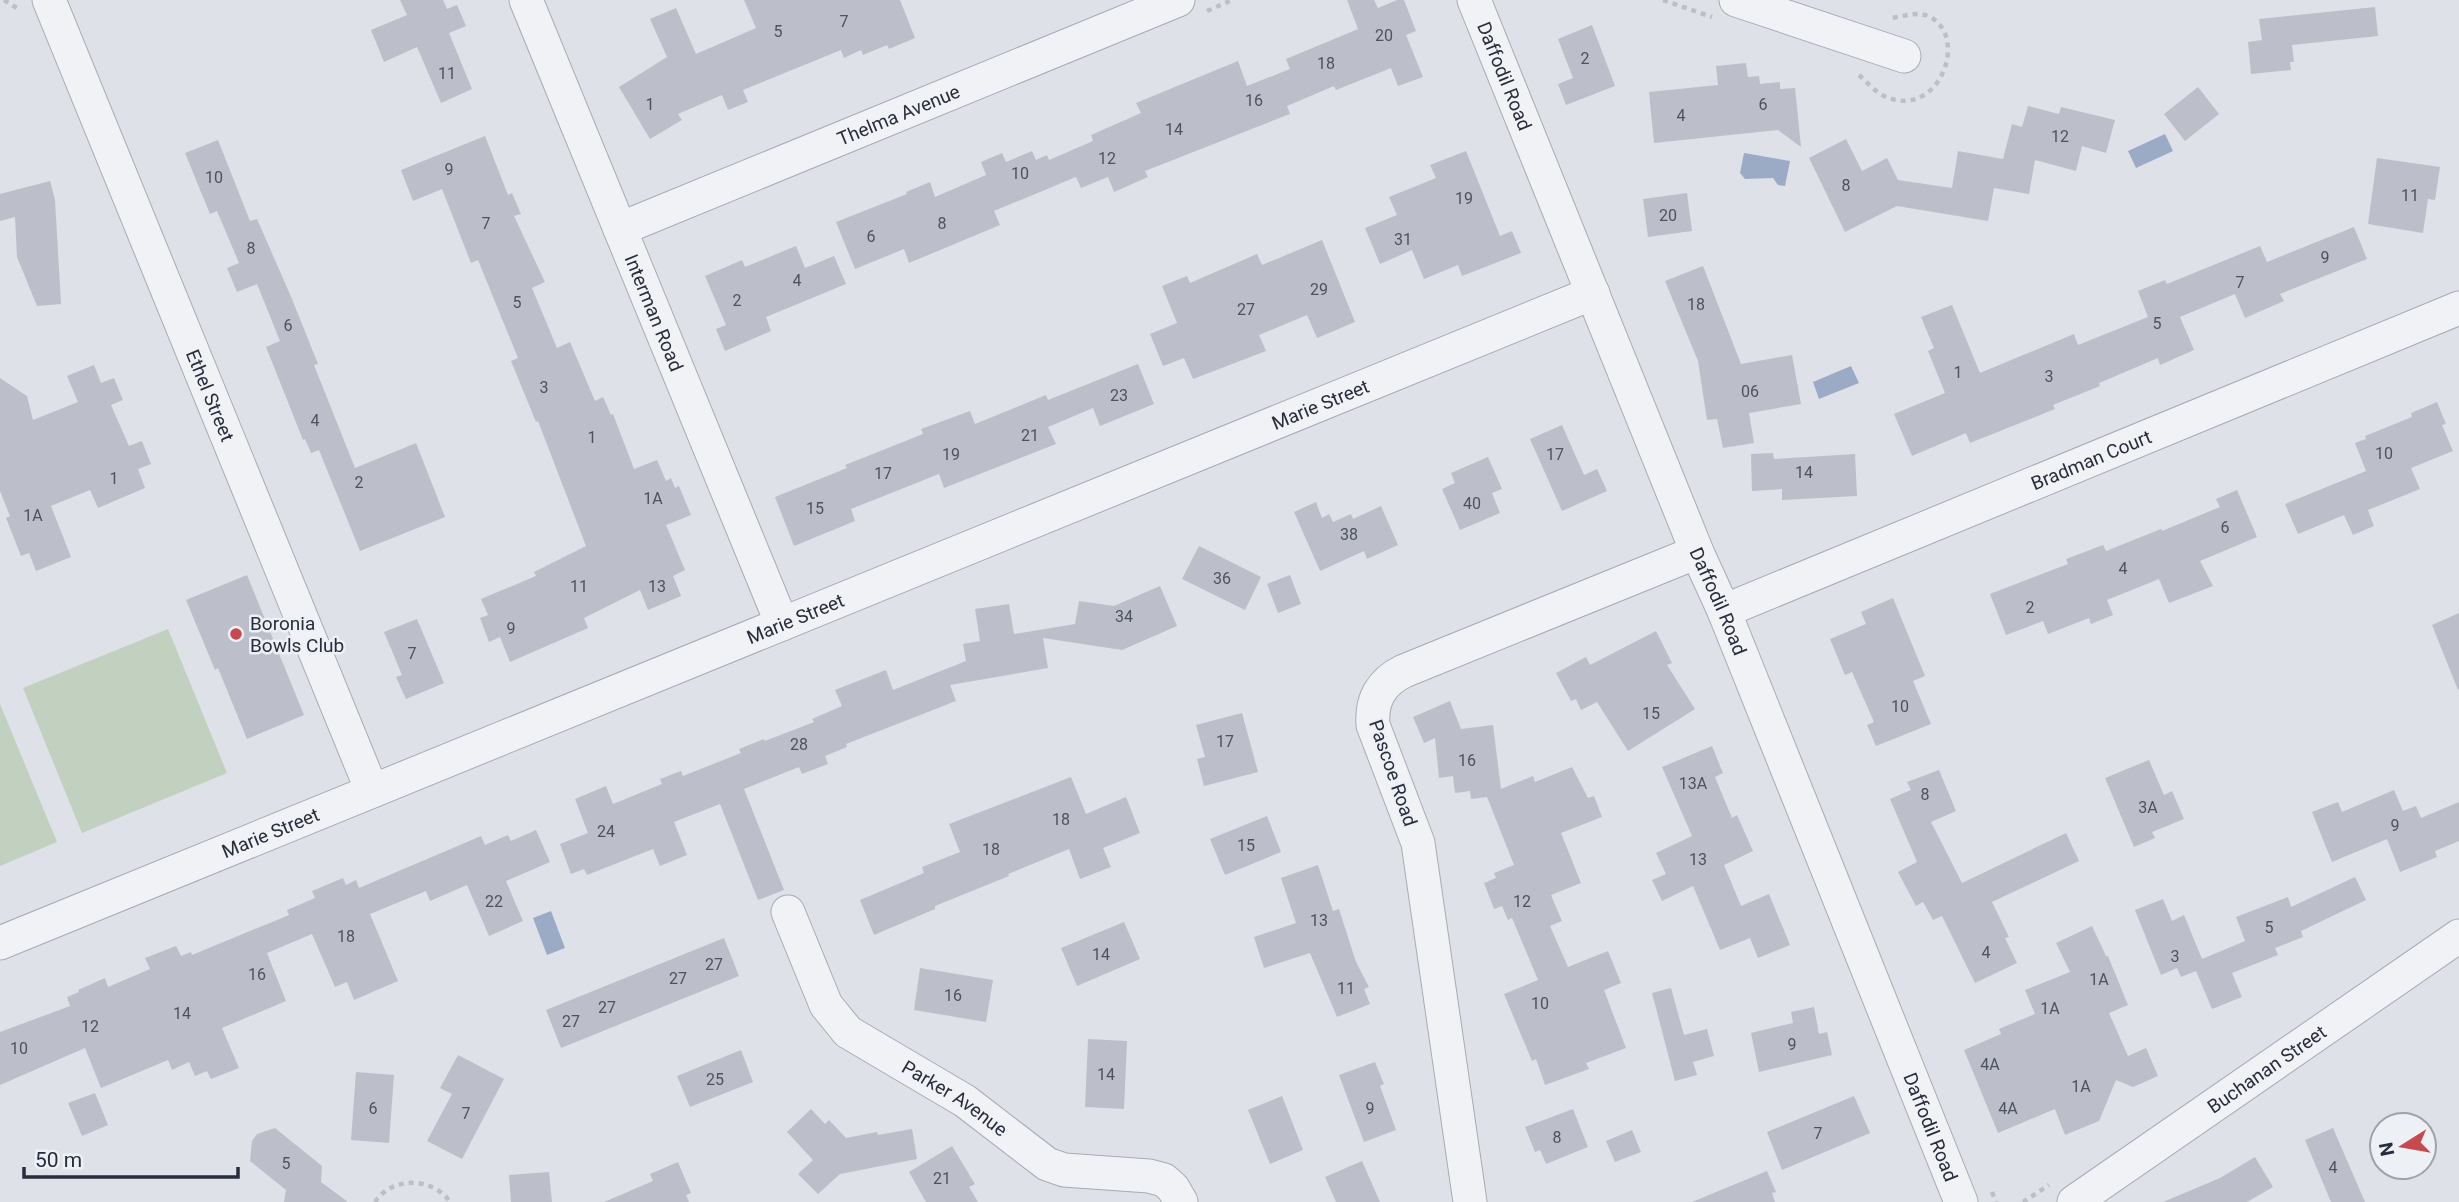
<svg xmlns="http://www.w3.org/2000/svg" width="2459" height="1202" viewBox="0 0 2459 1202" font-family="Roboto,sans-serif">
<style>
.green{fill:#c2d0c0}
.water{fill:#9babc5}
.building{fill:#bcbfc9}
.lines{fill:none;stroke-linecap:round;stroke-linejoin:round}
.minor-casing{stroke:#a7abb4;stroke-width:35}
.path{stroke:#bdbfc5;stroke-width:4.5;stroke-dasharray:5 5;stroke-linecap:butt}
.minor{stroke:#f1f2f5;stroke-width:33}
.poi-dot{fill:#c6494e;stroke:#edf0f5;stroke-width:2.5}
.labels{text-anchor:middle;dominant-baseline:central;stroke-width:5;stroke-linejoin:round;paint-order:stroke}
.number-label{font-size:16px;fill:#4d5260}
.street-label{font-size:19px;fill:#282d3d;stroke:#edf0f5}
.poi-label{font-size:19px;fill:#282d3d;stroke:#edf0f5;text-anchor:start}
</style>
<rect width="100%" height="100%" fill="#dee1e7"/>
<!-- green -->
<path class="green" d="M 168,629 L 227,773 L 82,833 L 23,688 Z
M 0,704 L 57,842 L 0,866 Z"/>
<!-- water -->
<path class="water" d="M 2165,134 L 2173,151 L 2136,168 L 2128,151 Z
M 1744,153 L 1790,161 L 1785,186 L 1778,185 L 1773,178 L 1745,179 L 1740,173 Z
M 1851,366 L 1859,383 L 1819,399 L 1813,382 Z
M 551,911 L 565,948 L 547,955 L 533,918 Z"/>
<!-- building -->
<path class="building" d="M 400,0 L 443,0 L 447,9 L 457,5 L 466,26 L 449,33 L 472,89 L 441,103 L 417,47 L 384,62 L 371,30 L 407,15 Z
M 744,0 L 900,0 L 915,38 L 889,49 L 887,45 L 863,55 L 861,50 L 844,58 L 841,50 L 743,90 L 748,102 L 728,110 L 722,95 L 678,114 L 682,120 L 650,139 L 619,87 L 667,57 L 650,19 L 676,8 L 696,54 L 756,28 Z
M 1347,0 L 1374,0 L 1378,8 L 1397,0 L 1404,0 L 1416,31 L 1406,35 L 1423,77 L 1398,86 L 1391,68 L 1336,90 L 1334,86 L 1287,106 L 1290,114 L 1145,171 L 1148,177 L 1114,192 L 1108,177 L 1081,188 L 1076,177 L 994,211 L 1000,225 L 909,263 L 904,249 L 855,269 L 836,222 L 907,194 L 906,192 L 930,182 L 935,197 L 986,175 L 981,162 L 1002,153 L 1006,162 L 1032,151 L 1036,160 L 1047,155 L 1049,160 L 1093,141 L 1091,135 L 1141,113 L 1136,103 L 1238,61 L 1247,86 L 1290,69 L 1286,59 L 1358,29 Z
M 2375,7 L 2378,36 L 2292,45 L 2294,62 L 2290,62 L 2291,70 L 2251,74 L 2248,42 L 2262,40 L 2259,19 Z
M 1592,25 L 1615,86 L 1566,105 L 1558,84 L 1573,78 L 1558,39 Z
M 1746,63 L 1748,77 L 1759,76 L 1760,84 L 1780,82 L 1780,89 L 1795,88 L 1801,147 L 1778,130 L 1654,143 L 1649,92 L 1718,85 L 1716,66 Z
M 2198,87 L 2219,114 L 2185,141 L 2164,114 Z
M 2028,106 L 2059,114 L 2061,107 L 2115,120 L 2106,153 L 2082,146 L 2076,171 L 2035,160 L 2029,194 L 1994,188 L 1988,221 L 1897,206 L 1845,232 L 1809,158 L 1846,139 L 1862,171 L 1887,158 L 1898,180 L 1952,188 L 1958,151 L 2003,159 L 2012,124 L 2022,127 Z
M 485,136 L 508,195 L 512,193 L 521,214 L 514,216 L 545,282 L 532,288 L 557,348 L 570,342 L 595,401 L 603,397 L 611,415 L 613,414 L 634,469 L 657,460 L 666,481 L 671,478 L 675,488 L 679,486 L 691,515 L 666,525 L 685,570 L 673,576 L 681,596 L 648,610 L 640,590 L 584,618 L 588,628 L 510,662 L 500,637 L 489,642 L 480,618 L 488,615 L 481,599 L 536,576 L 534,572 L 586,546 L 538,421 L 536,422 L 511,361 L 518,358 L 478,260 L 471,263 L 442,189 L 413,201 L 401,170 Z
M 218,140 L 250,221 L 257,219 L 292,299 L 318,364 L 314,365 L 355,468 L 416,443 L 445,517 L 360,551 L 319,450 L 311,453 L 305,439 L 303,440 L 266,347 L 280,341 L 257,284 L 237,292 L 227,268 L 239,263 L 217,211 L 210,214 L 185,153 Z
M 1466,151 L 1500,236 L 1512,231 L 1521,253 L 1462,276 L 1458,265 L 1424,279 L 1412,250 L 1380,264 L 1365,228 L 1397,215 L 1389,197 L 1436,178 L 1430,165 Z
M 2377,158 L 2440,167 L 2435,200 L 2428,199 L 2423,233 L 2368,224 Z
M 50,181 L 55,200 L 61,304 L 37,306 L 17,257 L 15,217 L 0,221 L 0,194 Z
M 1687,193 L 1692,231 L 1648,237 L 1643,199 Z
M 2354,227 L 2367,259 L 2280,294 L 2284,301 L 2245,318 L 2235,294 L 2180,317 L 2194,350 L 2160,365 L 2158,358 L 2099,383 L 2100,386 L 2053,405 L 2055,409 L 1970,443 L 1966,433 L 1912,456 L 1894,414 L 1945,393 L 1928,351 L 1934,348 L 1921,317 L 1952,305 L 1980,373 L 2074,334 L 2078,345 L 2148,317 L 2138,291 L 2165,280 L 2167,284 L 2260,246 L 2267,262 Z
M 1322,240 L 1355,322 L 1317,338 L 1307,315 L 1259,335 L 1266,351 L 1193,379 L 1184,358 L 1163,366 L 1150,334 L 1177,323 L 1162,286 L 1187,276 L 1190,283 L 1257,254 L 1262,265 Z
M 796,246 L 805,268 L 834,256 L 846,284 L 766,317 L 771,331 L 725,351 L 716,329 L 726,325 L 705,276 L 742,260 L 745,267 Z
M 1703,266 L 1741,364 L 1792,355 L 1801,404 L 1749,413 L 1754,443 L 1723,448 L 1717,419 L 1707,420 L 1698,361 L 1665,281 Z
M 1138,364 L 1154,404 L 1100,426 L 1093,408 L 1048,427 L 1056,444 L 944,488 L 939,474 L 851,509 L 855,521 L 794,546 L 775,497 L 847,468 L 845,465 L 923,434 L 921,429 L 970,411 L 975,424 L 1046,395 L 1048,400 Z
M 94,365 L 101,383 L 114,378 L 123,400 L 111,405 L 129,446 L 142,441 L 151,464 L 138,469 L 145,488 L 98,508 L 90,490 L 51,506 L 71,557 L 36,571 L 29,553 L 21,556 L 6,518 L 10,516 L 0,491 L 0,378 L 27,396 L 33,420 L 78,402 L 67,376 Z
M 2437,402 L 2446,424 L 2442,425 L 2453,451 L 2411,468 L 2420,489 L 2368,510 L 2374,526 L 2353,535 L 2344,515 L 2298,534 L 2285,504 L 2366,471 L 2355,443 L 2366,439 L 2365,436 L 2412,417 L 2411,413 Z
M 1562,425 L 1584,475 L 1597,469 L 1607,491 L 1562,511 L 1530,439 Z
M 1773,453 L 1774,459 L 1855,454 L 1857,496 L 1782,500 L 1782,489 L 1752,491 L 1751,454 Z
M 1488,457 L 1502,489 L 1492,493 L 1500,513 L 1460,530 L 1442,489 L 1455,483 L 1451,473 Z
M 2237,490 L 2257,537 L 2200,561 L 2213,586 L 2169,603 L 2159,579 L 2107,600 L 2113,615 L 2091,624 L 2089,618 L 2048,634 L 2043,621 L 2006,635 L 1990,594 L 2068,564 L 2066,559 L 2103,545 L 2106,551 L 2161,529 L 2162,531 L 2220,507 L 2216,499 Z
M 1316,502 L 1322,518 L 1329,514 L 1333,522 L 1351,514 L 1353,519 L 1381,506 L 1398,545 L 1367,559 L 1364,551 L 1320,571 L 1294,512 Z
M 1199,546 L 1261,577 L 1245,610 L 1182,579 Z
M 247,575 L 304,715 L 247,739 L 218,668 L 215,670 L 186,600 Z
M 1290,575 L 1301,604 L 1278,613 L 1267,584 Z
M 1160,586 L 1177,626 L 1122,650 L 1043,638 L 1048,668 L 950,685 L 956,701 L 846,744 L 847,747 L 825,756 L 828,764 L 802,774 L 799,767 L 744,789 L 784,890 L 758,900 L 720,804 L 674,822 L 687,855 L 660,866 L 653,849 L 587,875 L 584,869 L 571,874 L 560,844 L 588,833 L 575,799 L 606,786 L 613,804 L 662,784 L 660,779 L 681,771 L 683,776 L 741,753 L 739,749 L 764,739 L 765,741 L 814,722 L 812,719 L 842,706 L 835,690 L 886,670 L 893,690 L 966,661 L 963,644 L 980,641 L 975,609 L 1009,604 L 1014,634 L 1075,624 L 1079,601 L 1114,606 Z
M 1893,598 L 1925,676 L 1913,681 L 1931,724 L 1876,746 L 1867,725 L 1874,722 L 1852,672 L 1845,675 L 1830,639 L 1866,624 L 1861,612 Z
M 2459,613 L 2459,689 L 2458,690 L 2432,625 Z
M 417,619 L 444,683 L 406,699 L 396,677 L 402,675 L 384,632 Z
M 1656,631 L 1672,663 L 1667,665 L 1695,709 L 1628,751 L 1597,702 L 1581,710 L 1576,699 L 1571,701 L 1556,673 L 1586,657 L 1590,665 Z
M 1450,701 L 1461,729 L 1493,725 L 1501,789 L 1533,776 L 1535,782 L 1572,767 L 1588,798 L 1594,796 L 1602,817 L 1561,833 L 1581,883 L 1551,895 L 1562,921 L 1550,926 L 1568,967 L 1608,951 L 1621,983 L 1604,990 L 1626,1048 L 1586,1063 L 1589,1069 L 1545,1085 L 1536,1059 L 1532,1061 L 1504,994 L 1538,980 L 1512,918 L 1508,920 L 1502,906 L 1494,909 L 1484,883 L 1496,878 L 1494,873 L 1514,865 L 1487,797 L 1471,799 L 1470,791 L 1455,793 L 1453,776 L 1439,778 L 1435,738 L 1424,743 L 1413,717 Z
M 1242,713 L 1258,772 L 1204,786 L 1197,759 L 1205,757 L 1196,725 Z
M 1712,746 L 1723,773 L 1715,777 L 1732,818 L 1737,815 L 1753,851 L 1724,865 L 1741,906 L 1769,894 L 1790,945 L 1758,958 L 1750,938 L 1720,950 L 1693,886 L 1662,901 L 1652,880 L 1666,874 L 1656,853 L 1692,836 L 1662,767 Z
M 2149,760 L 2164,795 L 2172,791 L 2184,819 L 2152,832 L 2155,838 L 2134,847 L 2105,778 Z
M 1939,770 L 1956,811 L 1931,822 L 1962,883 L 2066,833 L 2079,861 L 1992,902 L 2009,937 L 2005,938 L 2017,963 L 1975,983 L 1942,916 L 1933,920 L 1923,902 L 1916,906 L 1898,872 L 1917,862 L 1890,799 L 1911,790 L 1907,782 Z
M 1071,777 L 1086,814 L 1126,797 L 1140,833 L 1103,848 L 1111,867 L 1080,879 L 1069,849 L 1008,874 L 1009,876 L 935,906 L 935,909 L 874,935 L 860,900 L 924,873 L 922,867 L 960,852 L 949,824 Z
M 2394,790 L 2403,811 L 2416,806 L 2421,818 L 2459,802 L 2459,841 L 2435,851 L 2437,857 L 2400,872 L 2387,839 L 2332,862 L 2312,812 L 2338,802 L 2342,812 Z
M 1267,816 L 1281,852 L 1225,875 L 1210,839 Z
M 536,830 L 550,862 L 506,881 L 523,921 L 489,936 L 467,885 L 430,901 L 426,891 L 370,914 L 398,981 L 354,1000 L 347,982 L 335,987 L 312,934 L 267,953 L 286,1001 L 222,1028 L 239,1068 L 211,1079 L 207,1071 L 195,1076 L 189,1062 L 172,1070 L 168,1060 L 101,1088 L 85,1048 L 0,1085 L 0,1032 L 70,1006 L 67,997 L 79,992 L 78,990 L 105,978 L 108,987 L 150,969 L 145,958 L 176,946 L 181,956 L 191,952 L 192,955 L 289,915 L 287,910 L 315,898 L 312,891 L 343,878 L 346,885 L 356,880 L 359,888 L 481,836 L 485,845 L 508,835 L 511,841 Z
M 1318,865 L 1333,911 L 1339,909 L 1356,962 L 1369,987 L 1364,989 L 1370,1004 L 1337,1017 L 1310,953 L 1264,968 L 1254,937 L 1296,923 L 1281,878 Z
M 2355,877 L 2366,900 L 2301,931 L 2303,937 L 2275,948 L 2278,955 L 2232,973 L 2242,997 L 2212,1009 L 2196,971 L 2181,977 L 2177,968 L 2161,975 L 2135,910 L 2163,899 L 2172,921 L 2184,915 L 2202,959 L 2245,941 L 2236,917 L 2288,897 L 2291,907 Z
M 1124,922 L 1140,959 L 1077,986 L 1061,948 Z
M 2092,926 L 2106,956 L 2108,956 L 2128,1005 L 2109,1013 L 2128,1056 L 2146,1048 L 2158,1076 L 2133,1087 L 2116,1080 L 2099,1121 L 2065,1135 L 2055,1109 L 1998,1133 L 1964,1050 L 2001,1034 L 1999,1029 L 2035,1014 L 2025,990 L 2070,972 L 2056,943 Z
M 724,938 L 739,976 L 561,1048 L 546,1010 Z
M 920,968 L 993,980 L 986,1022 L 914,1010 Z
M 1671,988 L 1684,1035 L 1707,1029 L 1714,1056 L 1693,1062 L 1697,1075 L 1675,1081 L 1652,993 Z
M 1814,1007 L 1819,1034 L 1827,1032 L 1832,1055 L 1759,1072 L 1751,1033 L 1793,1023 L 1791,1012 Z
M 1088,1039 L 1127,1041 L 1124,1109 L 1085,1107 Z
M 741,1050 L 753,1082 L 690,1107 L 677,1076 Z
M 458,1055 L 504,1079 L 462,1159 L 427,1141 L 452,1094 L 440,1088 Z
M 1375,1062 L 1384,1084 L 1380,1086 L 1396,1130 L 1364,1142 L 1339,1075 Z
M 356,1072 L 394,1075 L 389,1143 L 351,1140 Z
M 95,1093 L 108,1125 L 82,1136 L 68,1103 Z
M 1282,1096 L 1303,1150 L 1270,1164 L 1248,1110 Z
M 1854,1096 L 1870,1133 L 1782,1170 L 1767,1132 Z
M 811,1109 L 825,1124 L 829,1120 L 846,1138 L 877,1132 L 878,1135 L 912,1129 L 917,1159 L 840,1174 L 818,1194 L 798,1174 L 813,1160 L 787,1132 Z
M 1573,1109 L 1588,1147 L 1546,1164 L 1540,1150 L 1535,1152 L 1525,1127 Z
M 275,1128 L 322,1166 L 321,1182 L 348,1202 L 284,1202 L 286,1190 L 250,1161 L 252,1141 L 257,1134 Z
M 2333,1128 L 2365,1202 L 2331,1202 L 2305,1140 Z
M 1632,1130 L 1641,1152 L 1615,1162 L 1606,1141 Z
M 952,1146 L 975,1184 L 969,1187 L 978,1202 L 926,1202 L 909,1172 Z
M 2255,1157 L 2273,1187 L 2247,1202 L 2163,1202 L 2220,1178 Z
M 1362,1161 L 1380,1202 L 1336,1202 L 1325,1177 Z
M 678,1162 L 691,1193 L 686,1195 L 689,1202 L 604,1202 L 653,1181 L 650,1174 Z
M 1767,1171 L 1776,1192 L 1772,1193 L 1775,1202 L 1692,1202 Z
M 549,1172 L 552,1202 L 511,1202 L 509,1175 Z"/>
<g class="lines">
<!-- minor casing -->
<g class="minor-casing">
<g id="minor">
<path id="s1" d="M 49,0 L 372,791"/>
<path id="s2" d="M 526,0 L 782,624"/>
<path id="s3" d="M 1474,0 L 1697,552 L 1724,611 L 1961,1202"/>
<path d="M 1736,0 L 1904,56"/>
<path id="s4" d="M 620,229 L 1178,0"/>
<path id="s5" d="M 1724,611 L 2459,308"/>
<path id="s6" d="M 788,912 L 826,1005 L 848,1032 L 965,1101 L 1047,1164 L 1064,1170 L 1149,1176 L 1164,1180 L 1173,1188 L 1181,1202"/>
<path id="s7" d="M 0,943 L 1593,293"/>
<path d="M 1470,1202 L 1418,843 L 1373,725 C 1371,700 1381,682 1404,671 L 1697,552"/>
<path id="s8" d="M 2074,1202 L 2459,936"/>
</g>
</g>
<!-- path -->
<path class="path" d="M 4,0 L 20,10
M 1663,0 L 1712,17
M 1207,11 L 1232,0
M 1859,75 C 1867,82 1874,91 1884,96 C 1939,122 1971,35 1928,16 C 1916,11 1902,17 1890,18
M 1992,1192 L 1996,1202
M 375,1202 C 392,1176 433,1177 450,1202
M 2023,1202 L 2049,1185"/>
<!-- minor -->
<use href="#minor" class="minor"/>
</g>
<!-- markers -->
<circle class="poi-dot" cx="236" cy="634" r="7"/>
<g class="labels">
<!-- number labels -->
<g class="number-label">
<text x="844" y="21">7</text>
<text x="778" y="31">5</text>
<text x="1384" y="35">20</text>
<text x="1585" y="58">2</text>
<text x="1326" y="63">18</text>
<text x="447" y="73">11</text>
<text x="1254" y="100">16</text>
<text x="650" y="104">1</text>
<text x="1763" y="104">6</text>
<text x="1681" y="115">4</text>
<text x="1174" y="129">14</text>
<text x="2060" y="136">12</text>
<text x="1107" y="158">12</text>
<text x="449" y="169">9</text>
<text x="1020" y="173">10</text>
<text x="214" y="177">10</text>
<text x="1846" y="185">8</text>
<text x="2410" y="195">11</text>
<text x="1464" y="198">19</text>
<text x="1668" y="215">20</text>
<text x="486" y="223">7</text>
<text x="942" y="223">8</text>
<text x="871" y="236">6</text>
<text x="1403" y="239">31</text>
<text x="251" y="248">8</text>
<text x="2325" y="257">9</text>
<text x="797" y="280">4</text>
<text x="2240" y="282">7</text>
<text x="1319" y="289">29</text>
<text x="737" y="300">2</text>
<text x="517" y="302">5</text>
<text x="1696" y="304">18</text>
<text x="1246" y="309">27</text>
<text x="2157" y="323">5</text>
<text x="288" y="325">6</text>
<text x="1958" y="372">1</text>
<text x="2049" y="376">3</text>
<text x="544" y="387">3</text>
<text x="1750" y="391">06</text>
<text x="1119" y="395">23</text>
<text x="315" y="420">4</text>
<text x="1030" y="435">21</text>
<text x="592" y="437">1</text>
<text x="2384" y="453">10</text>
<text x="951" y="454">19</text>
<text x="1555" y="454">17</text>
<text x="1804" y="472">14</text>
<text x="883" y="473">17</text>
<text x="114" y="478">1</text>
<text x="359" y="482">2</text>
<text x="653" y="498">1A</text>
<text x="1472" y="503">40</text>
<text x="815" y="508">15</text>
<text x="33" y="515">1A</text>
<text x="2225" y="527">6</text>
<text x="1349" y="534">38</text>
<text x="2123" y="568">4</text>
<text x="1222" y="578">36</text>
<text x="579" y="586">11</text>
<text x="657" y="586">13</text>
<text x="2030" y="607">2</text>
<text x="1124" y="616">34</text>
<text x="511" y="628">9</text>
<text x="412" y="653">7</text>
<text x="1900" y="706">10</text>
<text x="1651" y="713">15</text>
<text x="1225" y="741">17</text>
<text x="799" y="744">28</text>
<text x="1467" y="760">16</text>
<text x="1693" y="783">13A</text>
<text x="1925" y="794">8</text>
<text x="2148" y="807">3A</text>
<text x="1061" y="819">18</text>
<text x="2395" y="825">9</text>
<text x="606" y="831">24</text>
<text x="1246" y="845">15</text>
<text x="991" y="849">18</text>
<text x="1698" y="859">13</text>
<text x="494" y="901">22</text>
<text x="1522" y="901">12</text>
<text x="1319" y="920">13</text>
<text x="2269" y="927">5</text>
<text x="346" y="936">18</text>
<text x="1986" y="952">4</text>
<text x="1101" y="954">14</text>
<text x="2175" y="956">3</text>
<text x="714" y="964">27</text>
<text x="257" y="974">16</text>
<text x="678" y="978">27</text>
<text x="2099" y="979">1A</text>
<text x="1346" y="988">11</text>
<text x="953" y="995">16</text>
<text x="1540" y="1003">10</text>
<text x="607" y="1007">27</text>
<text x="2050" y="1008">1A</text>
<text x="182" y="1013">14</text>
<text x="571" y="1021">27</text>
<text x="90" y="1026">12</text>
<text x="1792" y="1044">9</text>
<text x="19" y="1048">10</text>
<text x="1990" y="1064">4A</text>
<text x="1106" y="1074">14</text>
<text x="715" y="1079">25</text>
<text x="2081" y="1086">1A</text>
<text x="373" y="1108">6</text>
<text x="1370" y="1108">9</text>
<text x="2008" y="1108">4A</text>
<text x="466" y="1113">7</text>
<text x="1818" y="1133">7</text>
<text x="1557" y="1137">8</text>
<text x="286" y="1163">5</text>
<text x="2333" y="1167">4</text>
<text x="942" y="1178">21</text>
</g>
<!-- street labels -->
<g class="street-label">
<text stroke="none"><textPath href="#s3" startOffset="82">Daffodil Road</textPath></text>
<text stroke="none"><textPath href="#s4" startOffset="301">Thelma Avenue</textPath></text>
<text stroke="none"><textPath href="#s2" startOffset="338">Interman Road</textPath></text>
<text stroke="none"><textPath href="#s1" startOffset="427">Ethel Street</textPath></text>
<text stroke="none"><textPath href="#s7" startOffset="1426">Marie Street</textPath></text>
<text stroke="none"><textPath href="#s5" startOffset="397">Bradman Court</textPath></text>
<text stroke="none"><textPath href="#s3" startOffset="649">Daffodil Road</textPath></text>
<text stroke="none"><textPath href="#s7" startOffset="859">Marie Street</textPath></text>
<text transform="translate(1393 773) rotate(71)">Pascoe Road</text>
<text stroke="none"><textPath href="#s7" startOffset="292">Marie Street</textPath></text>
<text stroke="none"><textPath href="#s8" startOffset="234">Buchanan Street</textPath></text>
<text stroke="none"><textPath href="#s6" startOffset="261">Parker Avenue</textPath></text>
<text stroke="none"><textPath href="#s3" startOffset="1216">Daffodil Road</textPath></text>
</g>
<!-- poi labels -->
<g class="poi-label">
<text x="250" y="623">Boronia<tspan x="250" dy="22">Bowls Club</tspan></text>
</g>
</g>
<!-- north arrow -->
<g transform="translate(2403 1146) rotate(259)"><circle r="33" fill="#edf0f5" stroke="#9ea2ab" stroke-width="2"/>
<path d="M0-5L12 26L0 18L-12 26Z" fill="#c6494e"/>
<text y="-10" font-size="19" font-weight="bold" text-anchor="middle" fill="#282d3d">N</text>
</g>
<!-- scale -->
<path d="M24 1167v10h214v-10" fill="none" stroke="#282d3d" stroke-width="3.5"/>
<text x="35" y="1167" font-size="21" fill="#282d3d" stroke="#edf0f5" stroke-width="5" paint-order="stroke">50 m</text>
</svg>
